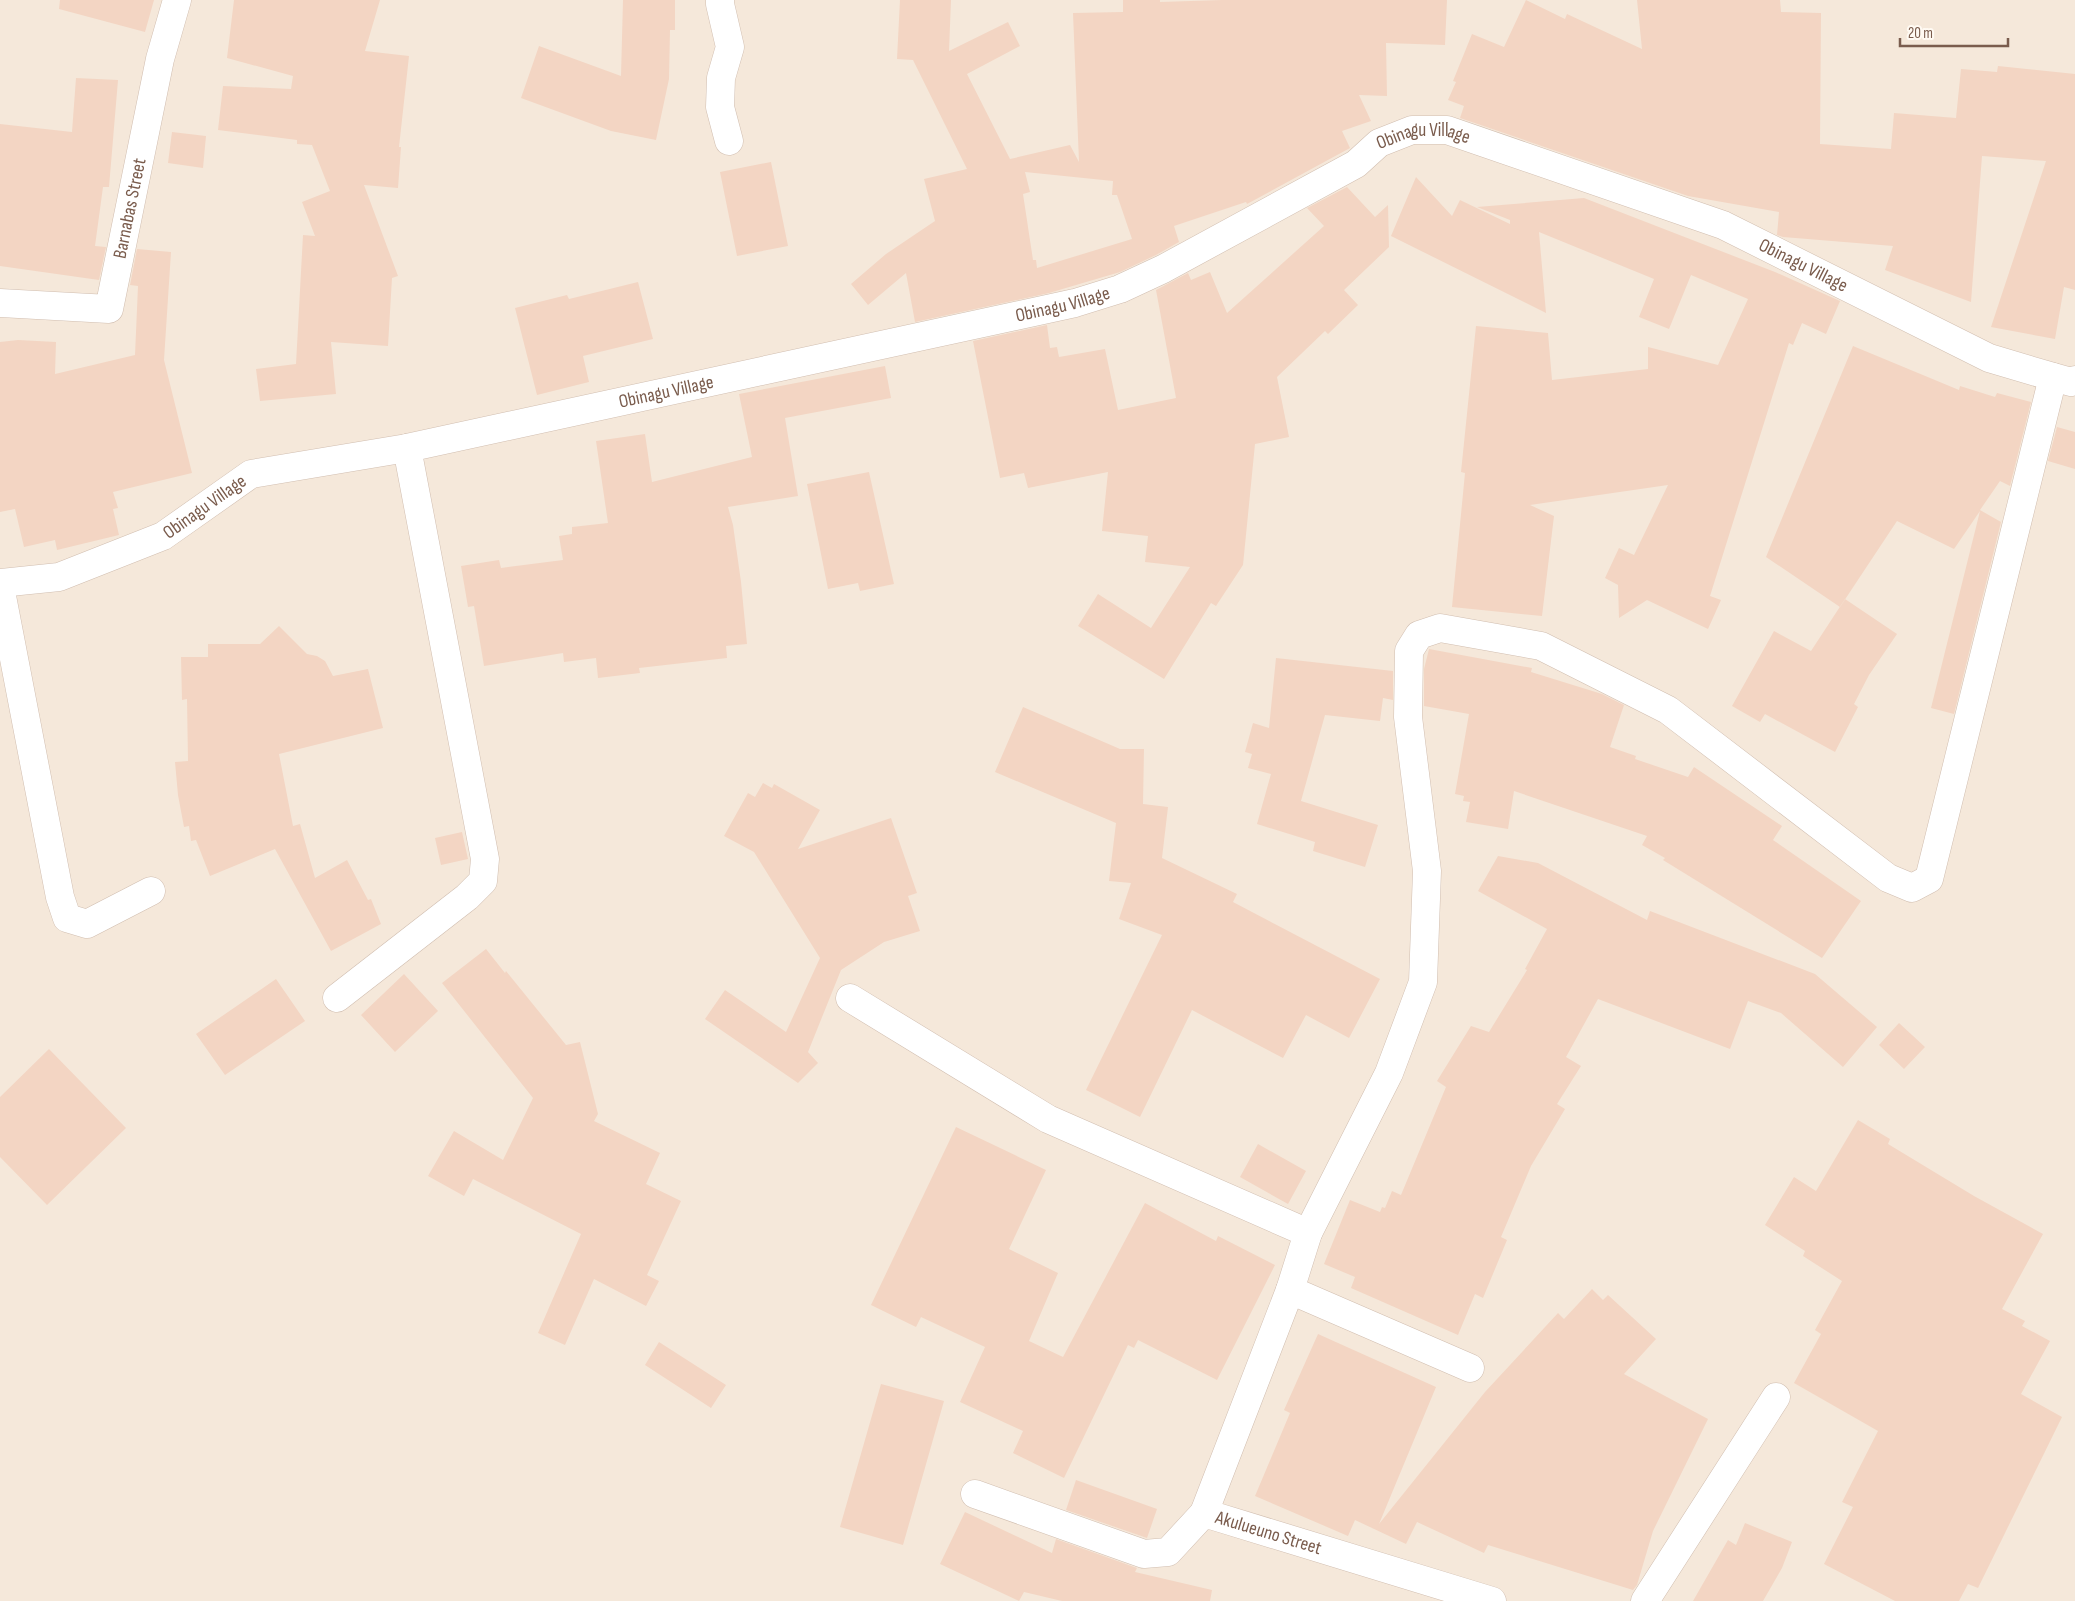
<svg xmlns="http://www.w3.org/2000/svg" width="2075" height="1601" viewBox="0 0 2075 1601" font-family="'Sofia Sans Condensed',sans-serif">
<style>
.residential{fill:#f5e8da}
.building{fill:#f3d5c3;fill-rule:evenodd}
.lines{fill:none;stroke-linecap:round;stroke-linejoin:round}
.street-casing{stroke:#d1beb0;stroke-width:29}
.street{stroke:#fff;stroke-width:28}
.labels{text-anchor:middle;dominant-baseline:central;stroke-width:4.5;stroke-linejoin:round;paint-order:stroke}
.street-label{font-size:19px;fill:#7a5c4d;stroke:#fffaf3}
</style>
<rect width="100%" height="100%" fill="#fdf6ec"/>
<!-- residential -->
<path class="residential" d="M 0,0 L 2075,0 L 2075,1601 L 0,1601 Z"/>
<!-- building -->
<path class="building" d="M 60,0 L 154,0 L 145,32 L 59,9 Z
M 234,0 L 380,0 L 365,51 L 409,56 L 399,147 L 401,147 L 398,188 L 364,185 L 398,276 L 392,278 L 388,346 L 331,342 L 336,394 L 260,401 L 256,369 L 296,364 L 303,235 L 315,236 L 302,202 L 330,191 L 312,145 L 297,144 L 297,140 L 218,130 L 223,86 L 291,89 L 293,76 L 227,58 Z
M 623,0 L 675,0 L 675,30 L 670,30 L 669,79 L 656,140 L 611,131 L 521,98 L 539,46 L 621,76 Z
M 900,0 L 951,0 L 949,51 L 1008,22 L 1020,46 L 967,74 L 1010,159 L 1070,145 L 1079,162 L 1073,13 L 1123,12 L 1123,0 L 1160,0 L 1160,2 L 1222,0 L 1447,0 L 1445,45 L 1386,43 L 1387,96 L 1359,95 L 1371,121 L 1342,131 L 1350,148 L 1247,204 L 1246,202 L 1174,226 L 1179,242 L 1156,255 L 1120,272 L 1049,293 L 915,322 L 906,273 L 868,305 L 851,284 L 886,254 L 935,221 L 924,179 L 967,169 L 913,60 L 897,59 ZM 1025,172 L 1113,181 L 1112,195 L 1117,195 L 1132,239 L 1037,268 L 1036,260 L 1033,260 L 1023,194 L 1030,192 Z
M 1526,0 L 1565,19 L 1567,14 L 1642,49 L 1637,0 L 1780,0 L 1781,12 L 1821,13 L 1820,144 L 1891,149 L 1894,113 L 1956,118 L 1961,69 L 1997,72 L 1998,66 L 2075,74 L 2075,290 L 2064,287 L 2055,339 L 1991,327 L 2046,161 L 1982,156 L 1971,302 L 1885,270 L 1893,246 L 1783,237 L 1777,235 L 1779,212 L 1688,196 L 1460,118 L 1464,106 L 1448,100 L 1456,82 L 1453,81 L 1472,34 L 1504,47 Z
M 76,78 L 118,80 L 109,187 L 103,187 L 95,246 L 106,247 L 99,280 L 0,266 L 0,124 L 72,132 Z
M 172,132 L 206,136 L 203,168 L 168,163 Z
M 771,162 L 788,246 L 737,256 L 720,172 Z
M 1416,177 L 1452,216 L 1460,200 L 1510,224 L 1510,220 L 1477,207 L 1584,198 L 1775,272 L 1840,301 L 1826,334 L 1802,323 L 1793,345 L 1789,343 L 1710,596 L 1721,600 L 1708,629 L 1647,600 L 1619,618 L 1618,585 L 1605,578 L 1619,548 L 1634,555 L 1668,485 L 1530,505 L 1554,516 L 1542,616 L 1452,607 L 1465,473 L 1461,472 L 1476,326 L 1548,333 L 1552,380 L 1648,369 L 1648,347 L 1718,365 L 1748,299 L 1691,275 L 1669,329 L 1639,317 L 1654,279 L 1539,232 L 1546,313 L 1391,236 Z
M 1347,187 L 1375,217 L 1388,205 L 1389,247 L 1344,290 L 1358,305 L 1328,334 L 1325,331 L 1277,377 L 1289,437 L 1255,444 L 1243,565 L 1216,606 L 1211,603 L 1164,679 L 1078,626 L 1098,594 L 1151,628 L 1190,567 L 1145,562 L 1148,536 L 1102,531 L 1108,472 L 1028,488 L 1024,473 L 1000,478 L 973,341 L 1047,325 L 1050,348 L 1057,347 L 1059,357 L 1105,349 L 1118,410 L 1176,398 L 1156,290 L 1188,273 L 1191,280 L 1210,272 L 1227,313 L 1324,226 L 1307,208 Z
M 137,249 L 171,252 L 164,360 L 192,473 L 113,492 L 118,508 L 113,509 L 119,535 L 57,550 L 55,540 L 24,547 L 15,509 L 0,512 L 0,342 L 18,340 L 56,342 L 55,374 L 135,355 L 138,286 L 130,285 Z
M 638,282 L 653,339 L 583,356 L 589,382 L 537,395 L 515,308 L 567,295 L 569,299 Z
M 1853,346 L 1959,390 L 1960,386 L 1995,397 L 1997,393 L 2031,402 L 2010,486 L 2000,481 L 1980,510 L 2001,522 L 1954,714 L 1931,708 L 1980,511 L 1954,549 L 1897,521 L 1840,607 L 1766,557 Z
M 885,366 L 891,398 L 785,418 L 798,496 L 728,507 L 733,525 L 741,582 L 747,644 L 726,646 L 727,658 L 639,668 L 640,673 L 598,678 L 596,658 L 564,662 L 563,653 L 484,666 L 474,606 L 468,607 L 461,566 L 499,560 L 501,568 L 563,560 L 559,536 L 572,534 L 572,527 L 608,523 L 596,441 L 645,434 L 652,482 L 752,457 L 739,394 Z
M 2057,427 L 2075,432 L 2075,469 L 2048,461 Z
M 869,472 L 894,584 L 860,591 L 858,583 L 828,589 L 807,484 Z
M 1845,599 L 1897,634 L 1869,675 L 1854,704 L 1858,707 L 1835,752 L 1765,714 L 1760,722 L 1732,706 L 1774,631 L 1811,651 Z
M 279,626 L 307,654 L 317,656 L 325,661 L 333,676 L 368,669 L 383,728 L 279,754 L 293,826 L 300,824 L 315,878 L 347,860 L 368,900 L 371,899 L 381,924 L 331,951 L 275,849 L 210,876 L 196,840 L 191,841 L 189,826 L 184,827 L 178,795 L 175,762 L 188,761 L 187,699 L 182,700 L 181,657 L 208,657 L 208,644 L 260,644 Z
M 1429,649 L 1532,668 L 1531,672 L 1602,694 L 1624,705 L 1610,747 L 1636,756 L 1635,759 L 1688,777 L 1694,767 L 1782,826 L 1773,840 L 1861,901 L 1822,958 L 1663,860 L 1665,858 L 1642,845 L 1647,836 L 1514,791 L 1508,829 L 1466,822 L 1470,802 L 1463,801 L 1464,796 L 1455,794 L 1469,714 L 1424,706 L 1424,669 Z
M 1276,658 L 1393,671 L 1393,700 L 1383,698 L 1380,721 L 1325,715 L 1301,801 L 1378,825 L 1365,867 L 1313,851 L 1315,842 L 1257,824 L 1271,774 L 1248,768 L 1252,754 L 1245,752 L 1253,723 L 1269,728 Z
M 1023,707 L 1120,749 L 1144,749 L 1143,804 L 1168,807 L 1162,858 L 1237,894 L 1233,902 L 1380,979 L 1349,1038 L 1306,1015 L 1283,1058 L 1192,1010 L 1140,1117 L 1086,1090 L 1162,935 L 1119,919 L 1131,883 L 1109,881 L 1116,823 L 995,772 Z
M 763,783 L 772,788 L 774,784 L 820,810 L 798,849 L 891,818 L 917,893 L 908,896 L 920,931 L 884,942 L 841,970 L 808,1052 L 818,1063 L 798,1083 L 705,1019 L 725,990 L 786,1032 L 820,958 L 754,852 L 724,836 L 748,793 L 755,797 Z
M 462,832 L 468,859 L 441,865 L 435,838 Z
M 1498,856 L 1538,863 L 1647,920 L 1650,911 L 1815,974 L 1877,1027 L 1843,1067 L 1781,1013 L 1748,1001 L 1730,1049 L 1598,999 L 1566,1057 L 1581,1066 L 1557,1104 L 1565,1109 L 1531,1166 L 1501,1237 L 1507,1240 L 1483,1298 L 1475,1294 L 1458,1335 L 1351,1288 L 1355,1277 L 1324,1264 L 1350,1200 L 1380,1212 L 1382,1207 L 1385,1208 L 1392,1191 L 1401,1195 L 1446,1087 L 1437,1081 L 1471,1026 L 1489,1032 L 1527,970 L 1525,969 L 1547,929 L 1478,891 Z
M 486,949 L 505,973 L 506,971 L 566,1045 L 580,1042 L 598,1114 L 594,1121 L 660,1153 L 646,1184 L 681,1201 L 647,1275 L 659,1281 L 646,1306 L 594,1279 L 565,1345 L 538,1333 L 581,1234 L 473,1179 L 464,1196 L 428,1176 L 454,1131 L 503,1160 L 533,1098 L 442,983 Z
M 404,974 L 438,1011 L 395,1052 L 361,1015 Z
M 276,979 L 305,1021 L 225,1075 L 196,1034 Z
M 1899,1023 L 1925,1047 L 1904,1069 L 1879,1045 Z
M 49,1049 L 126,1128 L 47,1205 L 0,1157 L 0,1097 Z
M 1858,1120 L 1890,1139 L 1888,1144 L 1974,1196 L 2043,1234 L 2002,1309 L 2025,1321 L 2022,1326 L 2050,1341 L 2021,1394 L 2062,1417 L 1978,1588 L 1968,1584 L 1959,1601 L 1895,1601 L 1824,1564 L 1853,1507 L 1842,1502 L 1878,1431 L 1794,1383 L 1821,1334 L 1815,1330 L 1842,1281 L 1803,1256 L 1805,1251 L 1765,1225 L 1794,1177 L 1816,1191 Z
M 956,1127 L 1046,1170 L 1009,1249 L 1058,1273 L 1029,1341 L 1063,1357 L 1145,1203 L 1216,1241 L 1218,1236 L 1275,1265 L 1217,1380 L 1138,1340 L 1134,1348 L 1128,1345 L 1064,1478 L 1013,1453 L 1023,1431 L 960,1402 L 985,1347 L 921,1317 L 916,1327 L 871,1305 Z
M 1258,1144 L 1306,1171 L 1288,1204 L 1240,1177 Z
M 1592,1289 L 1603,1300 L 1608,1295 L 1656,1339 L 1624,1374 L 1708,1419 L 1653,1531 L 1637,1585 L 1633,1590 L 1488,1545 L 1484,1553 L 1417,1522 L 1406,1544 L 1355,1520 L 1348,1536 L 1255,1496 L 1290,1413 L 1284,1410 L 1318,1334 L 1436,1387 L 1379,1524 L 1485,1392 L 1558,1313 L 1564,1319 Z
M 659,1342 L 726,1385 L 711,1408 L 645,1365 Z
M 881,1384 L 944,1401 L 903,1545 L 840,1527 Z
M 1076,1480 L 1157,1509 L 1147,1538 L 1066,1510 Z
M 965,1512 L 1052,1553 L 1056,1539 L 1137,1568 L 1135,1572 L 1212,1590 L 1210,1601 L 1062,1601 L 1024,1592 L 1019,1601 L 940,1564 Z
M 1745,1523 L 1792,1542 L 1782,1568 L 1763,1601 L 1693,1601 L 1728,1540 L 1736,1545 Z"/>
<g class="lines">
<!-- street casing -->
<g class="street-casing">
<g id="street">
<path d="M 720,0 L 720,4 L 730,47 L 721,78 L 720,107 L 729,141"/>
<path id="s1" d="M 0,303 L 109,309 L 160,59 L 177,0"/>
<path id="s2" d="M 0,583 L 59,577 L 163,536 L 251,474 L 407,448 L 1075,303 L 1120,289 L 1163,269 L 1356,164 L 1379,143 L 1412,130 L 1447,130 L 1723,225 L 1989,358 L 2053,377 L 2071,382 L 2075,380"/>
<path d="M 0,586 L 60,897 L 67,918 L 87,924 L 151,891"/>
<path d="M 337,998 L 467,897 L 483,881 L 485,859 L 407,448"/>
<path d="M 850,998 L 1048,1119 L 1308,1233"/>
<path d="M 1290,1290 L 1470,1368"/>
<path id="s3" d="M 975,1494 L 1144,1554 L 1168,1552 L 1204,1513 L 1492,1601"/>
<path d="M 1204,1513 L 1290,1290 L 1308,1233 L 1389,1073 L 1423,982 L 1427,871 L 1408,717 L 1409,651 L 1419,635 L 1440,628 L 1541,646 L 1668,710 L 1888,878 L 1912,888 L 1929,879 L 2053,377"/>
<path d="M 1645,1601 L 1776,1397"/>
</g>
</g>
<!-- street -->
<use href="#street" class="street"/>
</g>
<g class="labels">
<!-- street labels -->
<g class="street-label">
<text stroke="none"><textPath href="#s2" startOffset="1512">Obinagu Village</textPath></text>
<text stroke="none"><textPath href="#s1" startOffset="212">Barnabas Street</textPath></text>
<text stroke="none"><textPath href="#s2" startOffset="1918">Obinagu Village</textPath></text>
<text stroke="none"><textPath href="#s2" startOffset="1108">Obinagu Village</textPath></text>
<text stroke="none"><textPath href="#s2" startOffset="702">Obinagu Village</textPath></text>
<text stroke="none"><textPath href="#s2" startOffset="222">Obinagu Village</textPath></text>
<text stroke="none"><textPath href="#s3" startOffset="324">Akulueuno Street</textPath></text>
</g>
</g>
<!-- scale -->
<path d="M1900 38v8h108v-8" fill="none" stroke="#7a5c4d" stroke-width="2.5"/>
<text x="1908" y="38" font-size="15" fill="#7a5c4d" stroke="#fffaf3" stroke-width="4" paint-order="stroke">20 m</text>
</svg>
